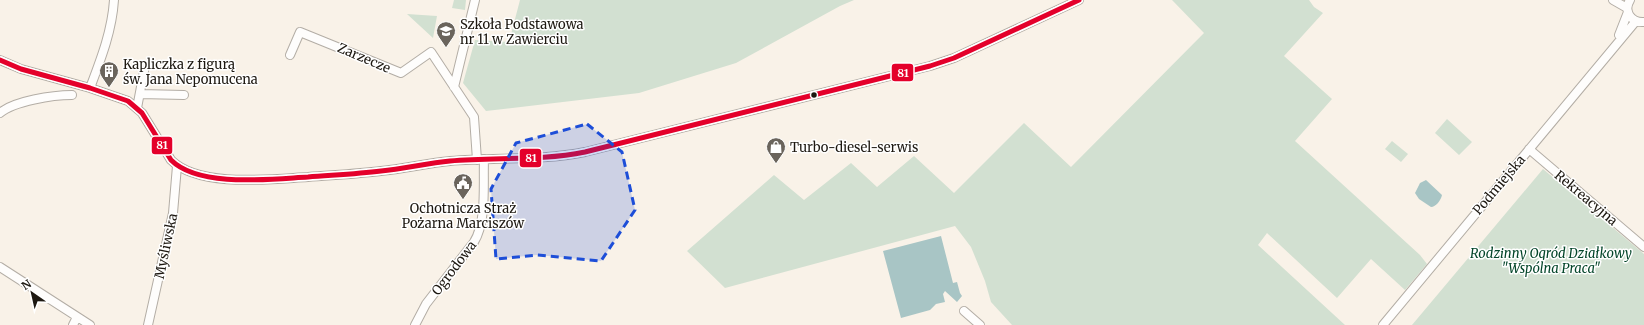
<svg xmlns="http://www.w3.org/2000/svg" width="1644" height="325" viewBox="0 0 1644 325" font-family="Merriweather,serif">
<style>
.green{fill:#d2e0d1}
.water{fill:#a8c5c5}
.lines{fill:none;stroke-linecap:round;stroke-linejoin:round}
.minor-casing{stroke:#b3ada5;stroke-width:10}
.minor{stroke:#fefdfc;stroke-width:8}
.bus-1-casing{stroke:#fff;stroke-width:8}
.bus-1{stroke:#e4002b;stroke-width:5}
.marked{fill:#1d4ed8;fill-opacity:0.2;stroke:#1d4ed8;stroke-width:3;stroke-dasharray:8 5;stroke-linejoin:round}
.bus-dot{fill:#1d1811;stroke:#fff;stroke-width:1.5}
.labels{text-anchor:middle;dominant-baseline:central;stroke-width:3;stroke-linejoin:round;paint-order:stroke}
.poi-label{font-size:13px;fill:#1d1811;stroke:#fff;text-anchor:start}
.street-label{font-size:13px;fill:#1d1811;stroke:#fff}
.park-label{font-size:13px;font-style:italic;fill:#034529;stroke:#fff}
.line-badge{stroke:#fff;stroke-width:1.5}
.badge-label{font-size:11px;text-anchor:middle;font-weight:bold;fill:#fff}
</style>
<rect width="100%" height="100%" fill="#f9f2e8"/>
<!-- green -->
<path class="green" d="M 454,0 L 466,0 L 465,10 L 452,8 Z
M 520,0 L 854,0 L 840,6 L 736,63 L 639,93 L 486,111 L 463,83 L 475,40 L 509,42 Z
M 1172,0 L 1309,0 L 1314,7 L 1323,13 L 1284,56 L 1332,99 L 1295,141 L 1420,255 L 1427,264 L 1405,290 L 1371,259 L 1337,298 L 1267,233 L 1258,245 L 1345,325 L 1012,325 L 991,302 L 985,281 L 971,247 L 955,226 L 725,288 L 687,251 L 774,175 L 804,200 L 851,163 L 877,187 L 914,156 L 954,193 L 1024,123 L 1071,167 L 1204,33 Z
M 407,14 L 437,16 L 433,38 Z
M 1447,119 L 1472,142 L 1459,155 L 1435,133 Z
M 1392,141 L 1408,154 L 1401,162 L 1385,149 Z
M 1543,169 L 1644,254 L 1644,325 L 1412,325 Z"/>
<!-- water -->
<path class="water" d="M 1426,180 L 1442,195 C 1441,200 1436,207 1431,207 L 1419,199 L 1415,193 L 1420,183 Z
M 941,236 L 953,283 L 957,282 L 960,293 L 962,296 L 957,302 L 945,291 L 943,294 L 945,302 L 936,304 L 930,310 L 901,318 L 883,251 Z"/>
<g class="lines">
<!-- minor casing -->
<g class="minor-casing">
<path id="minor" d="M 1613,0 L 1627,8
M 1630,0 C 1623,11 1631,23 1644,22
M 1619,35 L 1628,12
M 290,55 L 300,32 L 401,73 L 431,52 L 474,117 L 477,160
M 0,60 L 21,69 L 90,88 L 128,101 L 142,113 L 171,160 C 199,188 271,179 308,177 C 333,175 357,174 381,171 C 404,169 427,163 450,161 C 495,157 541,161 585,152 L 930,66 L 954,58 L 1079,0
M 454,87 L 475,0
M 90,88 C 101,59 112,31 114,0
M 140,94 L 184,95
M 137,108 L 144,71
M 0,113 C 14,101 53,95 72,95
M 1529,149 L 1644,247
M 0,267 L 90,325
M 964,311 L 980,325
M 73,325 L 77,317
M 148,325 L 173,213 L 177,166
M 415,325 L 426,304 L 474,242 C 487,221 483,184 484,159
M 1383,325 L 1636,21"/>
</g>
<!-- minor -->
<use href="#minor" class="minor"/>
<!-- bus-1 casing -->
<g class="bus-1-casing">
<path id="bus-1" d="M 0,60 L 21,69 L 90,88 L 128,101 L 142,113 L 171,160 C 199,188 271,179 308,177 C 333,175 357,174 381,171 C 404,169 427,163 450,161 C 495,157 541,161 585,152 L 930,66 L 954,58 L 1079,0"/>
</g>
<!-- bus-1 -->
<use href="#bus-1" class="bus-1"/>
</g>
<!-- marked area -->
<path class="marked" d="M 587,124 L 622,152 L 635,210 L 601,261 L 537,255 L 496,259 L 491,189 L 516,143 Z"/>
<!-- icons -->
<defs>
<g id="school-pin" transform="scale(1)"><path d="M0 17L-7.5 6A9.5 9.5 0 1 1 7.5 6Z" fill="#6a645c" stroke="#fff"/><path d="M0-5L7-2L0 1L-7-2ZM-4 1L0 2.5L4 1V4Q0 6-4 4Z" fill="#fff"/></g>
<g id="building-pin" transform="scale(1)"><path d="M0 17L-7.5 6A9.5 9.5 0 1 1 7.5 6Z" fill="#6a645c" stroke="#fff"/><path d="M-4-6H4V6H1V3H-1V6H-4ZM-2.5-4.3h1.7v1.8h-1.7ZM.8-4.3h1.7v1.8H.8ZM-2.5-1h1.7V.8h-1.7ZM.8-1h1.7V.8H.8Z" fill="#fff"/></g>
<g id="shop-pin" transform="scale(1)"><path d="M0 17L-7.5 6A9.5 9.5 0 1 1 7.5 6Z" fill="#6a645c" stroke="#fff"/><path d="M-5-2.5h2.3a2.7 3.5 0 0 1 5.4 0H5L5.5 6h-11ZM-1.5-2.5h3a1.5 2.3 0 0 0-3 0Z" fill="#fff"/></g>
<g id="civic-pin" transform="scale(1)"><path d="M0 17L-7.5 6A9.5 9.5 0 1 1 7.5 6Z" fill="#6a645c" stroke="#fff"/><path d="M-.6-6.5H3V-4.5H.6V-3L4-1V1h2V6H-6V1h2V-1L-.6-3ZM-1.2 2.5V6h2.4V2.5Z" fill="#fff"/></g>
</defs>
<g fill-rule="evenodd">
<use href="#school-pin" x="446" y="31"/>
<use href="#building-pin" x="109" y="71"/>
<use href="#shop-pin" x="776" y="147"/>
<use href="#civic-pin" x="463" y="183"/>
</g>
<!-- markers -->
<circle class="bus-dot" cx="814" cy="95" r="3.5"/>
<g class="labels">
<!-- poi labels -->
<g class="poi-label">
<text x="460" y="24">Szkoła Podstawowa<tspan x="460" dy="15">nr 11 w Zawierciu</tspan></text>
<text x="123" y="64">Kapliczka z figurą<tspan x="123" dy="15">św. Jana Nepomucena</tspan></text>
<text x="790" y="147">Turbo-diesel-serwis</text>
<text x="463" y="208" text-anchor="middle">Ochotnicza Straż<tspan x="463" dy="15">Pożarna Marciszów</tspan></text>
</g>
<!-- street labels -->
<g class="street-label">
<text transform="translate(364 58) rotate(23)">Zarzecze</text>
<text transform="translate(1499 185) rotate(-50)">Podmiejska</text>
<text transform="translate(1586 198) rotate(40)">Rekreacyjna</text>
<text transform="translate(166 246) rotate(-78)">Myśliwska</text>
<text transform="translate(454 268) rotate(-53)">Ogrodowa</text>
</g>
<!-- park labels -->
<g class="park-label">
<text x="1551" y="253">Rodzinny Ogród Działkowy<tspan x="1551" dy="15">"Wspólna Praca"</tspan></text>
</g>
</g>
<g class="line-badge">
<rect x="891" y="63" width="23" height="19" rx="4" fill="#e4002b"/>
<rect x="151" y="136" width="22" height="19" rx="4" fill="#e4002b"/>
<rect x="519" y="148" width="23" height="20" rx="4" fill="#e4002b"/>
</g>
<g class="badge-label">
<text x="903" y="77">81</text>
<text x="162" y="149">81</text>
<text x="531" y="162">81</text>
</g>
<!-- north arrow -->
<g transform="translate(32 293) rotate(326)" stroke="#ffffff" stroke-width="3" paint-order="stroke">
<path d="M0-3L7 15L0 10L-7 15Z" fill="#1d1811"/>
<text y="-6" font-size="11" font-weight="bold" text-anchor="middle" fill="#1d1811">N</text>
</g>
</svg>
